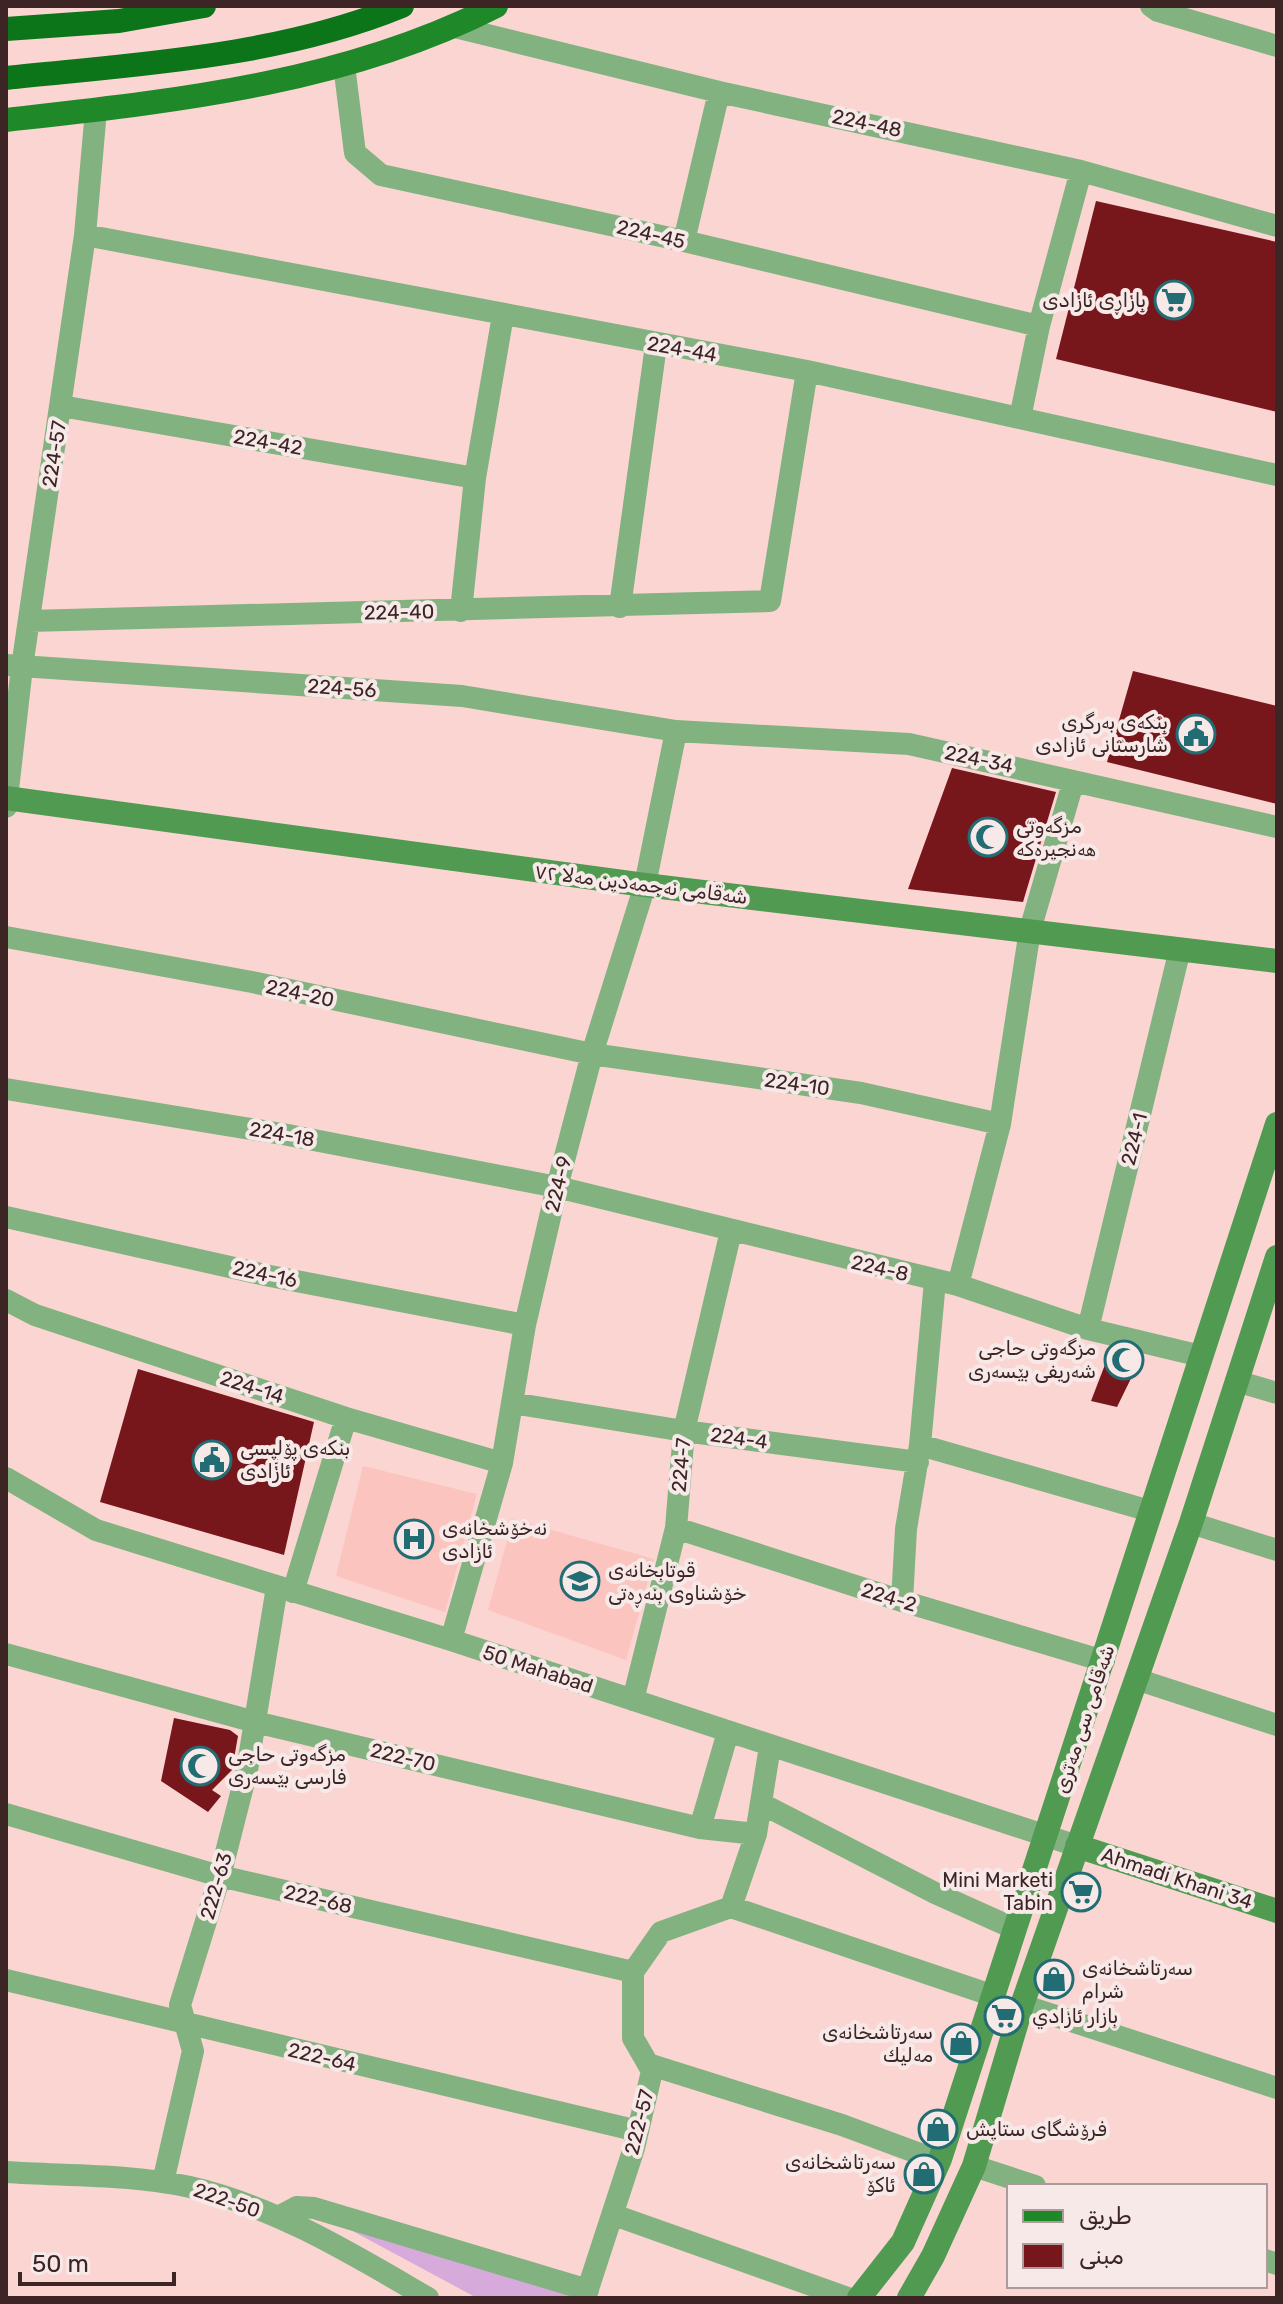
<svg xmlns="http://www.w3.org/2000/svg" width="1283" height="2304" viewBox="0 0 1283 2304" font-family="Rubik,'Noto Naskh Arabic',sans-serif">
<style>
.built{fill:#fcc4bf}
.green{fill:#d6aada}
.building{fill:#77161b}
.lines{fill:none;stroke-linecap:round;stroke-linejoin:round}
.street{stroke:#83b281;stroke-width:22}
.secondary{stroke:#509a51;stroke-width:24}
.primary{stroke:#1f8828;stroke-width:24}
.highway{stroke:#0c7419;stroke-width:24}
.labels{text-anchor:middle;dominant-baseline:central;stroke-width:8;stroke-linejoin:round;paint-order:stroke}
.street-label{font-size:20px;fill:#3c2524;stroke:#f6e9e8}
.poi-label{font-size:20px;fill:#3c2524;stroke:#f6e9e8;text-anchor:start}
</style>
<rect width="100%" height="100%" fill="#fbd5d2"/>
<!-- built -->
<path class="built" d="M 363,1466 L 477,1494 L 445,1612 L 336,1576 Z
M 513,1519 L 654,1559 L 626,1660 L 488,1610 Z"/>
<!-- green -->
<path class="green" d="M 295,2200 L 580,2280 L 575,2298 L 477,2298 Z"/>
<!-- building -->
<path class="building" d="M 1096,201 L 1277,242 L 1277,412 L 1056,359 Z
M 1133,671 L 1277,706 L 1277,804 L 1107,762 Z
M 952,768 L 1056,792 L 1023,902 L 908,889 Z
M 1111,1349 L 1142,1356 L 1117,1407 L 1091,1401 Z
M 138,1369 L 314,1422 L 284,1555 L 100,1502 Z
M 174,1718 L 230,1730 L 238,1736 L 232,1770 L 212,1790 L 221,1796 L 208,1812 L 161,1781 Z"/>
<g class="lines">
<!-- street -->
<path class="street" d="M 1151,6 L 1158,11 L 1277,46
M 455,27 L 719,92 L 1081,171 L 1277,226
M 344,65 L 355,153 L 381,175 L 684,241 L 1039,326
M 85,235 L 807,371 L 1277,475
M 684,241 L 719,92
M 61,406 L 475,478
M 1020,418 L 1039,326 L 1081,171
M 620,607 L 656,345
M 461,611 L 475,478 L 503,315
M 29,621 L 770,601 L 807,371
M 6,665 L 462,696 L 676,731 L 909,744 L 1277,827
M 6,807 L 22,667 L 85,235 L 96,110
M 6,937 L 252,982 L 592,1054 L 861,1093 L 1000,1124
M 6,1089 L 288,1135 L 557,1187 L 958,1285 L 1088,1329 L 1201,1356
M 6,1217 L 270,1276 L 525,1325
M 958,1285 L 1000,1124 L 1030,930 L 1073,783
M 6,1300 L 35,1315 L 346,1418 L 502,1463
M 1088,1329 L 1180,949
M 1236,1381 L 1277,1393
M 512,1403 L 684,1431 L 918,1462
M 920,1445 L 1150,1511
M 6,1478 L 96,1530 L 451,1640 L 1077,1846
M 1191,1523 L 1277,1550
M 676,1528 L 902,1601 L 1104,1661
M 293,1592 L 346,1418
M 902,1601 L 906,1529 L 920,1445 L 935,1281
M 451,1640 L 502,1463 L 525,1325 L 557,1187 L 592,1054 L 645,885 L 676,731
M 6,1654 L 255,1722 L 700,1828 L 756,1834
M 1136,1679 L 1277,1725
M 633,1700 L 676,1528 L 684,1431 L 731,1231
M 762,1804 L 935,1893 L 1013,1928
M 6,1814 L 220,1876 L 633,1972
M 700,1828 L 728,1732
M 731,1907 L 991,1995
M 731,1907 L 756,1834 L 770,1746
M 6,1980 L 638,2131
M 1022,2005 L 1277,2088
M 648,2064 L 842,2125 L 939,2161
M 974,2166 L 1035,2186
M 6,2172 C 66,2176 131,2174 190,2187 C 274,2206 354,2255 428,2298
M 163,2182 L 193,2051 L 180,2005 L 220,1876 L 247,1770 L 277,1587
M 614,2215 L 848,2298
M 278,2217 L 297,2207 L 314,2208 L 588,2290
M 1265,2260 L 1277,2264
M 585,2298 L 634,2148 L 652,2071 L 633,2038 L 633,1972 L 661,1932 L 731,1907"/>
<!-- secondary -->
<path class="secondary" d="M 6,798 L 645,885 L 1277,961
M 1077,1846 L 1277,1911
M 859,2298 L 903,2242 L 940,2159 L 1277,1124
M 909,2298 L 933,2256 L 974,2166 L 1022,2005 L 1191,1523 L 1277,1257"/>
<!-- primary -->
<path class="primary" d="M 6,120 C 174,101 343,84 496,6"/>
<!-- highway -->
<path class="highway" d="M 6,29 L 119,21 L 204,6
M 6,78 C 138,64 278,57 402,6"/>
</g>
<!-- icons -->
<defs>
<g id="supermarket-ring" transform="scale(2)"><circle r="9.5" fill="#f6e9e8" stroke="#226d74" stroke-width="1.5"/><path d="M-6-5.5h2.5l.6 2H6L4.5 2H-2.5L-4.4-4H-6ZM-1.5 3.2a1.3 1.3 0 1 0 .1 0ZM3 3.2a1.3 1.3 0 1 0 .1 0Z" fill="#226d74"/></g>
<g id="civic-ring" transform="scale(2)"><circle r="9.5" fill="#f6e9e8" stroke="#226d74" stroke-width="1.5"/><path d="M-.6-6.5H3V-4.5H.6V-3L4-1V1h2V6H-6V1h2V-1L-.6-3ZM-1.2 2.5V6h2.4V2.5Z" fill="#226d74"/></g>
<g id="mosque-ring" transform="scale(2)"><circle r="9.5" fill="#f6e9e8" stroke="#226d74" stroke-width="1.5"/><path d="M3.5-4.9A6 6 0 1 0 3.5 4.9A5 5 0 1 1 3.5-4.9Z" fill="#226d74"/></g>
<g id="hospital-ring" transform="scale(2)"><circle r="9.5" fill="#f6e9e8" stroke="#226d74" stroke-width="1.5"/><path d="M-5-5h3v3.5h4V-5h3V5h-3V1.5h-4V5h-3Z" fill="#226d74"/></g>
<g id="school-ring" transform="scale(2)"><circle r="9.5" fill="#f6e9e8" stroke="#226d74" stroke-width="1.5"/><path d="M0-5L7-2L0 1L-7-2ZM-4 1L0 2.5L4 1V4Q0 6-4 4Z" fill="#226d74"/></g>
<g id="shop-ring" transform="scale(2)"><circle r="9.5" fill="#f6e9e8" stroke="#226d74" stroke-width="1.5"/><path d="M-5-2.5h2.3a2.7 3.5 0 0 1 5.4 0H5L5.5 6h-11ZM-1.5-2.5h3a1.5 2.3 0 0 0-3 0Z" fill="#226d74"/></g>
</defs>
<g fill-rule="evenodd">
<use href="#supermarket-ring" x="1174" y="300"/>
<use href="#civic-ring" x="1196" y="734"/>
<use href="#mosque-ring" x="988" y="837"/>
<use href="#mosque-ring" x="1124" y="1360"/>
<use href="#civic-ring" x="212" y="1460"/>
<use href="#hospital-ring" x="414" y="1539"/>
<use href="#school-ring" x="580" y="1581"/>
<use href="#mosque-ring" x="200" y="1766"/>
<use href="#supermarket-ring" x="1081" y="1892"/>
<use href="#shop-ring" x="1054" y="1979"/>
<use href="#supermarket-ring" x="1004" y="2016"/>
<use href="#shop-ring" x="961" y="2043"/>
<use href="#shop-ring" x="938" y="2129"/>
<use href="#shop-ring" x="924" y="2174"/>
</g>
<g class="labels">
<!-- street labels -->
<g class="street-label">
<text transform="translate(867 123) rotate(12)">224-48</text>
<text transform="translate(651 234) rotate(13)">224-45</text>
<text transform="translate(682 349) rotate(10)">224-44</text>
<text transform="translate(268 442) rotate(10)">224-42</text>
<text transform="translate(54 454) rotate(-81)">224-57</text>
<text transform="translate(399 612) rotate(-1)">224-40</text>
<text transform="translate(342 688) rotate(4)">224-56</text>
<text transform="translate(979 759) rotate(12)">224-34</text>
<text transform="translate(641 884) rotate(7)">شەقامی نەجمەدین مەلا ٧٢</text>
<text transform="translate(300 993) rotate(12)">224-20</text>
<text transform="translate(797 1084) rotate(8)">224-10</text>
<text transform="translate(282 1134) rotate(10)">224-18</text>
<text transform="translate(1134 1139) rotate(-76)">224-1</text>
<text transform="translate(558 1184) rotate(-76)">224-9</text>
<text transform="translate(880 1268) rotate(13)">224-8</text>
<text transform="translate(265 1274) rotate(12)">224-16</text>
<text transform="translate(252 1387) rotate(18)">224-14</text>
<text transform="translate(739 1438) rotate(8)">224-4</text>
<text transform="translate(681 1465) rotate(-85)">224-7</text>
<text transform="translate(889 1597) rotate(17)">224-2</text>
<text transform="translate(538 1669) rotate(18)">50 Mahabad</text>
<text transform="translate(1084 1719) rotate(-72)">شەقامی سی مەتری</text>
<text transform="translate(403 1757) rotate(13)">222-70</text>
<text transform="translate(1177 1878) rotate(18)">Ahmadi Khani 34</text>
<text transform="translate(216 1886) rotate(-74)">222-63</text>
<text transform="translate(318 1899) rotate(13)">222-68</text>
<text transform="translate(322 2057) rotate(13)">222-64</text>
<text transform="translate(639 2122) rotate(-76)">222-57</text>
<text transform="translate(227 2200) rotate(19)">222-50</text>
</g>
<!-- poi labels -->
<g class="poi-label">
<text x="1146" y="300" text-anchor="end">بازاڕی ئازادی</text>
<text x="1168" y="722" text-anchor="end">بنکەی بەرگری<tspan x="1168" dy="23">شارستانی ئازادی</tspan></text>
<text x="1016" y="826">مزگەوتی<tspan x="1016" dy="23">ھەنجیرەکە</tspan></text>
<text x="1096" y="1348" text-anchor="end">مزگەوتی حاجی<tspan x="1096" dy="23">شەریفی بێسەری</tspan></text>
<text x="240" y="1448">بنکەی پۆلیسی<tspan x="240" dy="23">ئازادی</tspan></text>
<text x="442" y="1528">نەخۆشخانەی<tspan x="442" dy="23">ئازادی</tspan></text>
<text x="608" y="1570">قوتابخانەی<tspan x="608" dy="23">خۆشناوی بنەڕەتی</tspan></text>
<text x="228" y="1754">مزگەوتی حاجی<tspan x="228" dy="23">فارسی بێسەری</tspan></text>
<text x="1053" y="1880" text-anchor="end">Mini Marketi<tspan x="1053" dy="23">Tabin</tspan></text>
<text x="1082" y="1968">سە‌رتاشخانە‌ی<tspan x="1082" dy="23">شرام</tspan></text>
<text x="1032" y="2016">بازار ئازادي</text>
<text x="933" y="2032" text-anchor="end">سە‌رتاشخانە‌ی<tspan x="933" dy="23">مە‌لیك</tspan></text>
<text x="966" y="2129">فرۆشگای ستایش</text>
<text x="896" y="2162" text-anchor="end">سە‌رتاشخانە‌ی<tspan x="896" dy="23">ئاكۆ</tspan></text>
</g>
</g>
<!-- border -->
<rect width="1283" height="2304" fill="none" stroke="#3c2524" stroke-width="16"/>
<!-- legend -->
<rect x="1007" y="2184" width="260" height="104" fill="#f6e9e8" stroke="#ac9b9a" stroke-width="2"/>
<rect x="1023" y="2210" width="40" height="12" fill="#1f8828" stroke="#ac9b9a" stroke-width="2"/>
<text x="1079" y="2224" font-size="24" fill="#3c2524">طريق</text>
<rect x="1023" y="2244" width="40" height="24" fill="#77161b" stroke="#ac9b9a" stroke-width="2"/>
<text x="1079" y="2264" font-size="24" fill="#3c2524">مبنى</text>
<!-- scale -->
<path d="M20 2272v12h154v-12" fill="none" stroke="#3c2524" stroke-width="4"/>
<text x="32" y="2272" font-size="24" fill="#3c2524" stroke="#f6e9e8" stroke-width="6" paint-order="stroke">50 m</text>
</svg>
